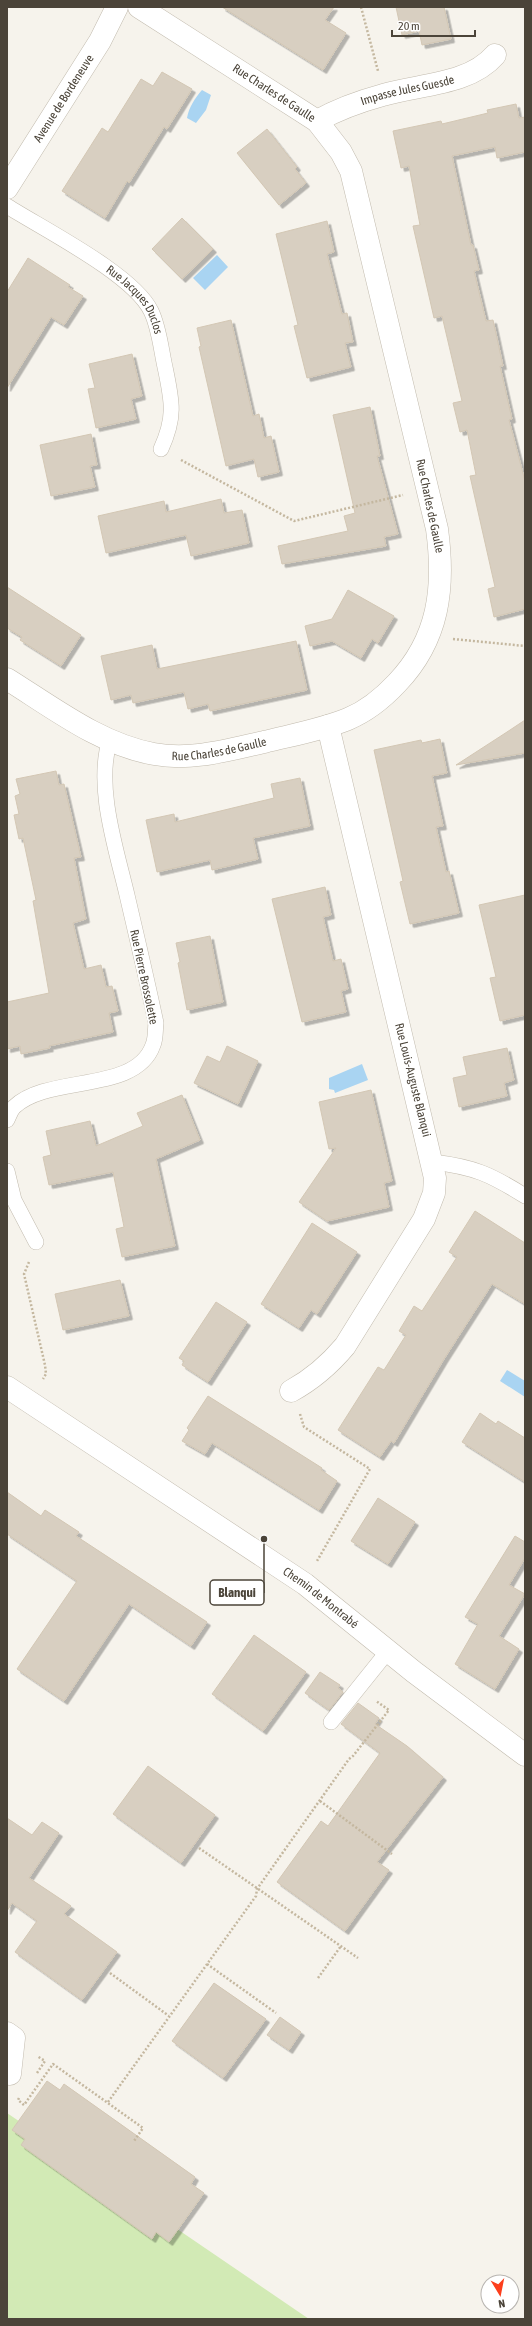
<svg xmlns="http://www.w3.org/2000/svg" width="532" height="2326" viewBox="0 0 532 2326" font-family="'Asap Condensed',sans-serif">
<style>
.green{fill:#d2eab5}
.water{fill:#a9d4f2}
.building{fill:#d8cfc1;stroke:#d3c7b4;filter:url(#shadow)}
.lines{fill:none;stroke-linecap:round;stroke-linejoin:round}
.service-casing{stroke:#c2bbae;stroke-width:16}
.minor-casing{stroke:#c2bbae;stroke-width:23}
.tertiary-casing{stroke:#c2bbae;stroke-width:23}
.path{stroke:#c4b79f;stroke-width:2.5;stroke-dasharray:2 2;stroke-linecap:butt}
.service{stroke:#fff;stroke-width:15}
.minor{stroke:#fff;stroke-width:22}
.tertiary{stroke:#fff;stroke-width:22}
.labels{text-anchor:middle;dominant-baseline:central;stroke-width:3.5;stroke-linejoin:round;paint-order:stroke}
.street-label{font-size:12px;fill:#4b4439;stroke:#fff}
.leader{fill:none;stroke:#4b4439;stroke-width:1.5}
.callout-dot{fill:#4b4439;stroke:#fff;stroke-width:1.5}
.callout{fill:#fff;stroke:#4b4439;stroke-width:1.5}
.callout-label{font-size:13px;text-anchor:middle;font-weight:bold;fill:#4b4439}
</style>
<defs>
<filter id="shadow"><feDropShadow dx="3.5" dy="3.5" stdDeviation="0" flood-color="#0004"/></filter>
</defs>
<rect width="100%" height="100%" fill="#f6f3ec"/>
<!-- green -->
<path class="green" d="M 7,2113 L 309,2319 L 7,2319 Z"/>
<!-- water -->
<path class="water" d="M 202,90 L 211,95 L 206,110 L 196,123 L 187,118 C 189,107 195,98 202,90 Z
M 217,255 L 228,267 L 205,290 L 193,278 Z
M 362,1064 L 368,1080 L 335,1093 L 334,1090 L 329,1089 L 329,1078 Z
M 507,1370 L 525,1381 L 525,1397 L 500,1381 Z"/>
<!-- building -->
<path class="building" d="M 222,7 L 334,7 L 325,20 L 346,33 L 323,70 Z
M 396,7 L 444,7 L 451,39 L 422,45 L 419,31 L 402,35 Z
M 162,72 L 192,89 L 167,129 L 164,127 L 129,183 L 127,181 L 105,218 L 62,191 L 102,128 L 108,132 L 141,79 L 153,86 Z
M 516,104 L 519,118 L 525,117 L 525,152 L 497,158 L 495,147 L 452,156 L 471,245 L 473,245 L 479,270 L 474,271 L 486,321 L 493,320 L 497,338 L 503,366 L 500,366 L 512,419 L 509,420 L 525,481 L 525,609 L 494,617 L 488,589 L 495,587 L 470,476 L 476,475 L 467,430 L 460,432 L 453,403 L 462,401 L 442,316 L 434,318 L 413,226 L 420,225 L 409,166 L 401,168 L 393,131 L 441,121 L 442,124 L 488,113 L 487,110 Z
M 267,129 L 297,167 L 295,169 L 306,183 L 279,205 L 237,153 Z
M 182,218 L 213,249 L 182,279 L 152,249 Z
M 327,221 L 334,252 L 327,254 L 342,314 L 347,313 L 353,342 L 345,343 L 351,367 L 307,378 L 294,326 L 298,325 L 276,234 Z
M 28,258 L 70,285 L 68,287 L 83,296 L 64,325 L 51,317 L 7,388 L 7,292 Z
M 231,320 L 253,416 L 259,414 L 264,438 L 271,436 L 279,472 L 258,477 L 254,459 L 226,466 L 199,347 L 201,346 L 197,328 Z
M 132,354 L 142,396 L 131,399 L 136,419 L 96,428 L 88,389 L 95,388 L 89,364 Z
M 370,407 L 380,456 L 377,456 L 398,534 L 384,537 L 386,546 L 282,564 L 278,546 L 348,531 L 344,516 L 355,513 L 333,415 Z
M 91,434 L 97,465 L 90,466 L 95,487 L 51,496 L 40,445 Z
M 221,499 L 224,513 L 242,510 L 249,543 L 191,556 L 186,535 L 106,553 L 98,516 L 164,501 L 166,512 Z
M 7,587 L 81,635 L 61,666 L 20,640 L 22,637 L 7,628 Z
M 348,590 L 394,616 L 378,643 L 372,639 L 361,658 L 332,641 L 310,646 L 305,626 L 332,619 Z
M 296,641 L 307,690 L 210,711 L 208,704 L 188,709 L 184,692 L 133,703 L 131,695 L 111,700 L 101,656 L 152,645 L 157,669 Z
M 525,720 L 525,753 L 456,765 L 507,732 Z
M 440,739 L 447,773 L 432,776 L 443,826 L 436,827 L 446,872 L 449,871 L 459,913 L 410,924 L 400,882 L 403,881 L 374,750 L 421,740 L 422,743 Z
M 56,771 L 59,785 L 64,784 L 81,857 L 74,858 L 86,919 L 73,923 L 84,969 L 101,965 L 106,987 L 112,986 L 118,1011 L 109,1013 L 113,1032 L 49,1046 L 50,1048 L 21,1054 L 20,1046 L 7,1049 L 7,1002 L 49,993 L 33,901 L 36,900 L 23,838 L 19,839 L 14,815 L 19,814 L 15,796 L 20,794 L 16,779 Z
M 300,778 L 310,826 L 253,838 L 258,859 L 212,870 L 210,860 L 157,872 L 146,820 L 174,814 L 175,822 L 274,798 L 271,784 Z
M 325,887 L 331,915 L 323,917 L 333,961 L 341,959 L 348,989 L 341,991 L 346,1012 L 302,1022 L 272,899 Z
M 525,895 L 525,1015 L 500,1021 L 490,978 L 496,977 L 479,905 Z
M 210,936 L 223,1002 L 187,1010 L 178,963 L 180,962 L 176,943 Z
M 227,1046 L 258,1061 L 238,1104 L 194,1083 L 207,1056 L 220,1062 Z
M 507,1048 L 514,1080 L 504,1083 L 507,1096 L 459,1107 L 453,1078 L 467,1075 L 463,1057 Z
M 371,1090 L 392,1181 L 384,1183 L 389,1207 L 327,1221 L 299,1202 L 336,1148 L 329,1149 L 319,1102 Z
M 182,1095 L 200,1140 L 156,1159 L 175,1246 L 122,1257 L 116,1229 L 124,1227 L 113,1172 L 49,1185 L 43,1157 L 51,1155 L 46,1131 L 90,1121 L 96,1146 L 143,1126 L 137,1113 Z
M 475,1211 L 525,1243 L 525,1304 L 492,1284 L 444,1359 L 394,1443 L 391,1441 L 380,1457 L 338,1430 L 378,1367 L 384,1370 L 406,1335 L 399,1331 L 414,1306 L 422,1311 L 457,1257 L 449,1252 Z
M 312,1223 L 357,1252 L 317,1314 L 311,1310 L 299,1328 L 261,1304 Z
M 120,1280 L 129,1316 L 63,1330 L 55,1294 Z
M 216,1302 L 247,1322 L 208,1382 L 182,1365 L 184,1361 L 179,1358 Z
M 208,1396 L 322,1468 L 321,1470 L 337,1481 L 319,1510 L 212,1443 L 205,1454 L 182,1441 L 189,1430 L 187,1428 Z
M 480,1413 L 496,1424 L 498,1421 L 525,1438 L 525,1482 L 462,1442 Z
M 7,1492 L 41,1516 L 45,1510 L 79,1532 L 76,1536 L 207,1622 L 191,1646 L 129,1604 L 64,1701 L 17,1669 L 77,1581 L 7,1534 Z
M 378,1498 L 415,1522 L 388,1564 L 351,1541 Z
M 515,1536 L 525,1542 L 525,1558 L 509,1585 L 525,1594 L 499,1636 L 519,1649 L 495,1689 L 455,1664 L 478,1624 L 465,1617 Z
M 254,1635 L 306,1672 L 263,1731 L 212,1694 Z
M 320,1672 L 340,1685 L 338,1688 L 343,1692 L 329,1710 L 305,1693 Z
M 358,1703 L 379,1718 L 375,1724 L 407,1746 L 443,1777 L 377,1862 L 389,1870 L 345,1931 L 277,1882 L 321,1821 L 328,1826 L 380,1753 L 341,1724 Z
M 148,1766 L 215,1815 L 181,1863 L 113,1814 Z
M 7,1818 L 32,1835 L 42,1822 L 59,1833 L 29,1878 L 71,1906 L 64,1914 L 117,1952 L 82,2000 L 15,1952 L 37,1921 L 12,1903 L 7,1911 Z
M 214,1983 L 266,2019 L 223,2078 L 172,2041 Z
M 280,2017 L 301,2032 L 289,2050 L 267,2035 Z
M 47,2081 L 60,2090 L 64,2084 L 195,2177 L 191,2184 L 204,2193 L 169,2242 L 156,2232 L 152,2239 L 21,2145 L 25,2139 L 12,2130 Z"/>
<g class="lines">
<!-- service casing -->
<g class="service-casing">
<g id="service">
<path id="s1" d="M 7,206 C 43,229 133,274 151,311 C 159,327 161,349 165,367 C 172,401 176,416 161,449"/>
<path d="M 7,1120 C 9,1116 11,1110 14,1107 C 48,1074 136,1094 153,1045 C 156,1038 155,1030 156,1023 C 147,980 137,938 127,895 C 116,848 95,786 110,739"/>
<path d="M 433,1162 C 474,1167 490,1174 525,1196"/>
<path d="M 7,1171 L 14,1200 L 36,1242"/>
<path d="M 331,1722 L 388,1651"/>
</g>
</g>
<!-- minor casing -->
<g class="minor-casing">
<g id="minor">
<path id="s2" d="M 317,121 C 338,109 361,101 383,95 C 420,84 469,85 495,55"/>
<path id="s3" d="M 7,188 L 100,41 L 117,7"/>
<path id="s4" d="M 7,679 C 52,707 101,745 154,754 C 191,761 228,750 264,742 C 292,735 321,730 348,719 C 367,711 383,698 397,683 C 439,639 445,588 437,529 L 351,171 L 341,152 L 317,121 L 139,7"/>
<path d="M 291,1391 C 313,1379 329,1365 345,1346 L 424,1219 L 434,1193 L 435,1178 L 328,726"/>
<path d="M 7,2033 L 14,2038 L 10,2074"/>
</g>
</g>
<!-- tertiary casing -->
<g class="tertiary-casing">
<g id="tertiary">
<path id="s5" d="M 7,1387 L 305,1584 L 414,1672 L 525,1755"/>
</g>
</g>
<!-- path -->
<path class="path" d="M 361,7 L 378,71
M 181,460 L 294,521 L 403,495
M 453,639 L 525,646
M 29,1262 L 24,1274 L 45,1365 L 46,1374 L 43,1379
M 300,1414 L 304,1427 L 370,1469 L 317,1561
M 320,1801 L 392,1854
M 199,1848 L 358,1958
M 207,1964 L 276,2013
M 110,1973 L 169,2016
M 318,1978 L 341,1946
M 37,2073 L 45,2061 L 37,2056
M 19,2098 L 18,2100 L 24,2105 L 53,2064 L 143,2128 L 134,2141
M 108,2102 L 256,1896 L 257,1889 L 349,1759 L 353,1756 L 389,1710 L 376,1701"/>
<!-- service -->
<use href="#service" class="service"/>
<!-- minor -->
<use href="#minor" class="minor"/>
<!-- tertiary -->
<use href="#tertiary" class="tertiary"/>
</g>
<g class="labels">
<!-- street labels -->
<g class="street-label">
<text stroke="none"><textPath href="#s2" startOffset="96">Impasse Jules Guesde</textPath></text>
<text transform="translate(274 93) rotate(33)">Rue Charles de Gaulle</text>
<text stroke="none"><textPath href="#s3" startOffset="106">Avenue de Bordeneuve</textPath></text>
<text stroke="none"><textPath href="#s1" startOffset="161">Rue Jacques Duclos</textPath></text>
<text transform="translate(430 506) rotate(78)">Rue Charles de Gaulle</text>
<text stroke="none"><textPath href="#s4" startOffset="232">Rue Charles de Gaulle</textPath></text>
<text transform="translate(144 977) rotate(78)">Rue Pierre Brossolette</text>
<text transform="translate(413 1080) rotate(76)">Rue Louis-Auguste Blanqui</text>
<text stroke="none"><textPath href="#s5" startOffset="378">Chemin de Montrabé</textPath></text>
</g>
</g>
<!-- callouts -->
<path class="leader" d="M264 1539L264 1593"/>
<circle class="callout-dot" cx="264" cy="1539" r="4"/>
<rect class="callout" x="210" y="1580" width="54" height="25" rx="4"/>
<g class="callout-label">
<text x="237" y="1597">Blanqui</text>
</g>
<!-- border -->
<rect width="532" height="2326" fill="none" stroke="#4b4439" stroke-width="16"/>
<!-- north arrow -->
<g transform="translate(500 2294) rotate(170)"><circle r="19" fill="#ffffff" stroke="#b7b4b0"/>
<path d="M0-3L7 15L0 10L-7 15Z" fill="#fc3f1d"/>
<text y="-6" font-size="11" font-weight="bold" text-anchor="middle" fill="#4b4439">N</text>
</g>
<!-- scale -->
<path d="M392 30v6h83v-6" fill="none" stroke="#4b4439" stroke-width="2"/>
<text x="398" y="30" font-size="12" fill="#4b4439" stroke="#ffffff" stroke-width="3" paint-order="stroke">20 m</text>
</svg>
